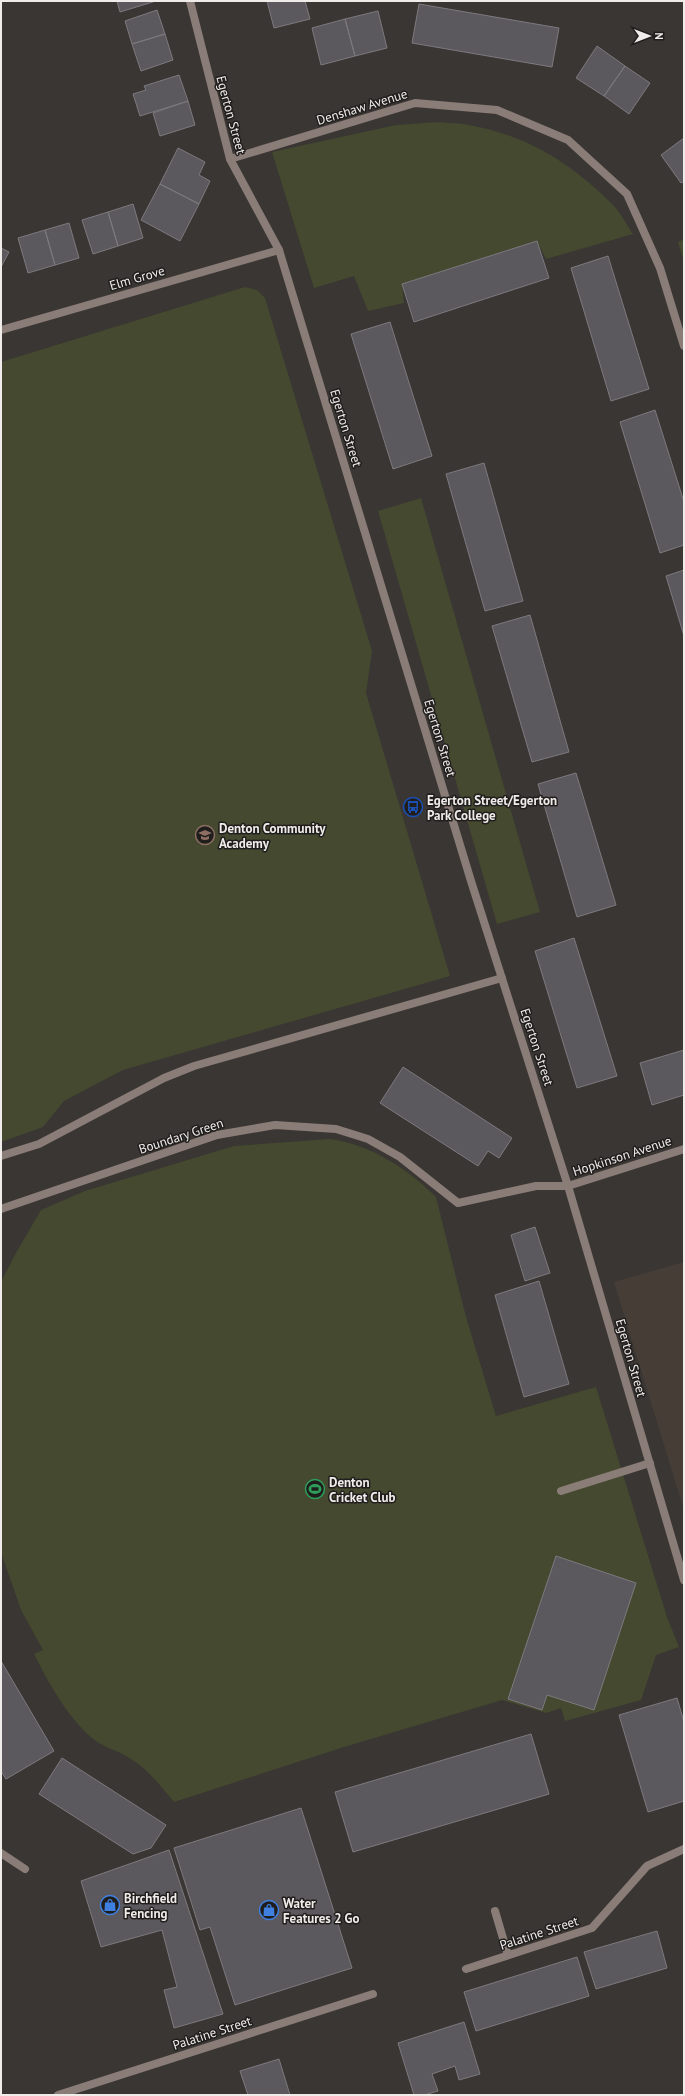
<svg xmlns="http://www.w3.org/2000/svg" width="685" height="2096" viewBox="0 0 685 2096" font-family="'PT Sans',sans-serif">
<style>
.built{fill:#463d36}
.green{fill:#44492f}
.building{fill:#5c595e;stroke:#7d7a7f}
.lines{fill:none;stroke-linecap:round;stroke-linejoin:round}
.service{stroke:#8a7c76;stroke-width:8}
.minor{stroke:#8a7c76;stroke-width:8}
.tertiary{stroke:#8a7c76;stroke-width:8}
.labels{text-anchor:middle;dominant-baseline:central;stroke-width:3;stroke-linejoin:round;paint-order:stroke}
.street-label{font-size:13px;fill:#efecea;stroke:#201e1d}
.poi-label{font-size:13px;font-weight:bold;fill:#efecea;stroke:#201e1d;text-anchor:start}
</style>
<rect width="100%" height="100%" fill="#3a3633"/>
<!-- built -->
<path class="built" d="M 684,1262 L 684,1510 L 614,1282 Z"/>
<!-- green -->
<path class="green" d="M 438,122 C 450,123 462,123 474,126 C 530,137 574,165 614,206 C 621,214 627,225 633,234 L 546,259 L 537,241 L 402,284 L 404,303 L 368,311 L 354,276 L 314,288 L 272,152 L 396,125 Z
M 684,239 L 684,262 L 678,242 Z
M 245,287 L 257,290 L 265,298 L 372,651 L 366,693 L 450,976 L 123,1070 L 64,1101 L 43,1127 L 1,1142 L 1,362 Z
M 421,498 L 540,912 L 497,924 L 378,511 Z
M 330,1139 C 371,1145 407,1168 436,1197 L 466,1317 L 496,1416 L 596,1387 L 667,1617 L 679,1647 L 656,1655 L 641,1700 L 565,1721 L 561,1708 L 546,1713 L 502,1700 L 344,1747 L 174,1802 C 159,1784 146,1767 126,1756 C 116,1750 104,1747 96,1741 C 70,1722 48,1682 34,1654 L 43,1650 L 21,1610 L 1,1552 L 1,1282 L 16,1253 L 41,1210 L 85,1191 L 234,1146 Z"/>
<!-- building -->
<path class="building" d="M 117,1 L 156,1 L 120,12 Z
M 267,1 L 305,1 L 310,19 L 274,28 Z
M 419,4 L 559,28 L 552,67 L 412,43 Z
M 157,10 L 165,34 L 132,44 L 125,21 Z
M 378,11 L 387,48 L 355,56 L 345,19 Z
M 345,19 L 355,56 L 321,65 L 312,28 Z
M 165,34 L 173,60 L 141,71 L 132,44 Z
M 597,46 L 625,66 L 604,96 L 576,78 Z
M 625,66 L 650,83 L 629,114 L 604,96 Z
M 179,75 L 188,101 L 140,116 L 133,94 L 146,90 L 144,86 Z
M 188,101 L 195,125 L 160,136 L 153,113 Z
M 684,138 L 684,181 L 681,183 L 661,155 Z
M 178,148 L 205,162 L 199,175 L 210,181 L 199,204 L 160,184 Z
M 160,184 L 199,204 L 180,241 L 141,220 Z
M 133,204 L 143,238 L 118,246 L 108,212 Z
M 108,212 L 118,246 L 93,254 L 82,220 Z
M 69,223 L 79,258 L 55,265 L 45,230 Z
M 45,230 L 55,265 L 28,273 L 18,238 Z
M 537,241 L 549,278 L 414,322 L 402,284 Z
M 1,248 L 9,252 L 1,267 Z
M 608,256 L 649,389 L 611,401 L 571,268 Z
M 390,322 L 432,456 L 393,469 L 351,334 Z
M 655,410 L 684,502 L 684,545 L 660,553 L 620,422 Z
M 484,463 L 523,601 L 485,611 L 446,474 Z
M 684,570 L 684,636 L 666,576 Z
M 530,615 L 569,752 L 532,762 L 492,626 Z
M 576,773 L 616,905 L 577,917 L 538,784 Z
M 574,938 L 617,1076 L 577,1088 L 535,951 Z
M 684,1050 L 684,1095 L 652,1105 L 640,1063 Z
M 403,1067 L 512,1138 L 499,1158 L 488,1151 L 478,1166 L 380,1103 Z
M 535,1227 L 550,1273 L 525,1281 L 511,1235 Z
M 539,1281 L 569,1384 L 524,1397 L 495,1295 Z
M 556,1556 L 636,1583 L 594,1710 L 547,1695 L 542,1710 L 508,1699 Z
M 1,1661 L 54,1751 L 6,1779 L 1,1771 Z
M 677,1698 L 684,1722 L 684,1801 L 648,1812 L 619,1715 Z
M 531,1734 L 549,1794 L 353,1852 L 335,1792 Z
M 62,1758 L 166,1825 L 151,1848 L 133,1854 L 39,1794 Z
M 301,1808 L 352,1968 L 235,2005 L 210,1927 L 200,1930 L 174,1848 Z
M 169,1850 L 223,2014 L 174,2028 L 164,1990 L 177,1987 L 162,1930 L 101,1947 L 81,1881 Z
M 657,1931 L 667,1968 L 596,1989 L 584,1952 Z
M 577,1957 L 589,1996 L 476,2031 L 464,1992 Z
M 464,2022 L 480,2074 L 459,2080 L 455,2066 L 432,2074 L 438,2091 L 424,2095 L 414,2095 L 398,2043 Z
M 279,2059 L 290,2095 L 248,2095 L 240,2071 Z"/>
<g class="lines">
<!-- service -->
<path class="service" d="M 1,1156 L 39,1144 L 164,1078 L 194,1066 L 502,978
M 561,1491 L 650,1463"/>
<!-- minor -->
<path class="minor" d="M 230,159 L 415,103 L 497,110 L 568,140 L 627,194 L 660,268 L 684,346
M 1,330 L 279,250
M 1,1209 L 217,1135 L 275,1125 L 336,1129 L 368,1139 L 400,1157 L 458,1203 L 536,1186 L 568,1186 L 684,1149
M 1,1853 L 25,1869
M 495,1911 L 508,1955
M 466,1969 L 592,1928 L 647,1866 L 684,1849
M 58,2095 L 373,1994"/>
<!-- tertiary -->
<path class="tertiary" d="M 190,1 L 230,159 L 279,250 L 471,881 L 568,1186 L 684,1580"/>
</g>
<!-- icons -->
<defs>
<g id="bus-ring" transform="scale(1)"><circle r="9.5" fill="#201e1d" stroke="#1a4fb4" stroke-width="1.5"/><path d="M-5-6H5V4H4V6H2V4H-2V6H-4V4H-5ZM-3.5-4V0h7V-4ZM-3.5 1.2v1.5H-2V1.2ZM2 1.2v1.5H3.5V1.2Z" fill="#1a4fb4"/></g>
<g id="school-ring" transform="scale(1)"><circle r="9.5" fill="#201e1d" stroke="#8d6e63" stroke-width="1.5"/><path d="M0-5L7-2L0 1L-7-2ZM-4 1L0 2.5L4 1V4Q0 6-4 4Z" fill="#8d6e63"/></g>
<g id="stadium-ring" transform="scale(1)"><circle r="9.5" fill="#201e1d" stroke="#2e9e5b" stroke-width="1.5"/><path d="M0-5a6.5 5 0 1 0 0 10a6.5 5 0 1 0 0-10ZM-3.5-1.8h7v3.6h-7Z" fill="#2e9e5b"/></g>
<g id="shop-ring" transform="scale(1)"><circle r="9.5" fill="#201e1d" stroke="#3f7fe0" stroke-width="1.5"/><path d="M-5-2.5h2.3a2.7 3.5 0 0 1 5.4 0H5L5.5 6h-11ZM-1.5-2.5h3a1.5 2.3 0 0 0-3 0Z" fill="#3f7fe0"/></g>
</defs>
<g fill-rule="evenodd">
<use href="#bus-ring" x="413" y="807"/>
<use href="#school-ring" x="205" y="835"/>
<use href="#stadium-ring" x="315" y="1489"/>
<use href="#shop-ring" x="110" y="1905"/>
<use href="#shop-ring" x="269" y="1910"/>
</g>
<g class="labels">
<!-- street labels -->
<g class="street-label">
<text transform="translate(362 107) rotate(-17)">Denshaw Avenue</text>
<text transform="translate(231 115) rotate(75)">Egerton Street</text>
<text transform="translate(137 278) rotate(-16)">Elm Grove</text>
<text transform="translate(346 428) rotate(73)">Egerton Street</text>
<text transform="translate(440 738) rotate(73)">Egerton Street</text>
<text transform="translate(537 1047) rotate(72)">Egerton Street</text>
<text transform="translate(181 1136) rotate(-18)">Boundary Green</text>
<text transform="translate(622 1156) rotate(-18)">Hopkinson Avenue</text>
<text transform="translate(631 1358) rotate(74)">Egerton Street</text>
<text transform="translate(539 1933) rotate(-18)">Palatine Street</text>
<text transform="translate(212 2033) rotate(-18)">Palatine Street</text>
</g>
<!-- poi labels -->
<g class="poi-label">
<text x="427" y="800">Egerton Street/Egerton<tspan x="427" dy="15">Park College</tspan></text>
<text x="219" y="828">Denton Community<tspan x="219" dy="15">Academy</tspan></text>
<text x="329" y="1482">Denton<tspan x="329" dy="15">Cricket Club</tspan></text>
<text x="124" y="1898">Birchfield<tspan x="124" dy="15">Fencing</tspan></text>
<text x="283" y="1903">Water<tspan x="283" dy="15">Features 2 Go</tspan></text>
</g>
</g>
<!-- border -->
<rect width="685" height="2096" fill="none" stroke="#efecea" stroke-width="4"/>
<!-- north arrow -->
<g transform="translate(649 36) rotate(90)" stroke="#201e1d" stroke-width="3" paint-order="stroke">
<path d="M0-3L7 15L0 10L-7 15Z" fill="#efecea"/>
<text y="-6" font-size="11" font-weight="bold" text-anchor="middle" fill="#efecea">N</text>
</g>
</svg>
